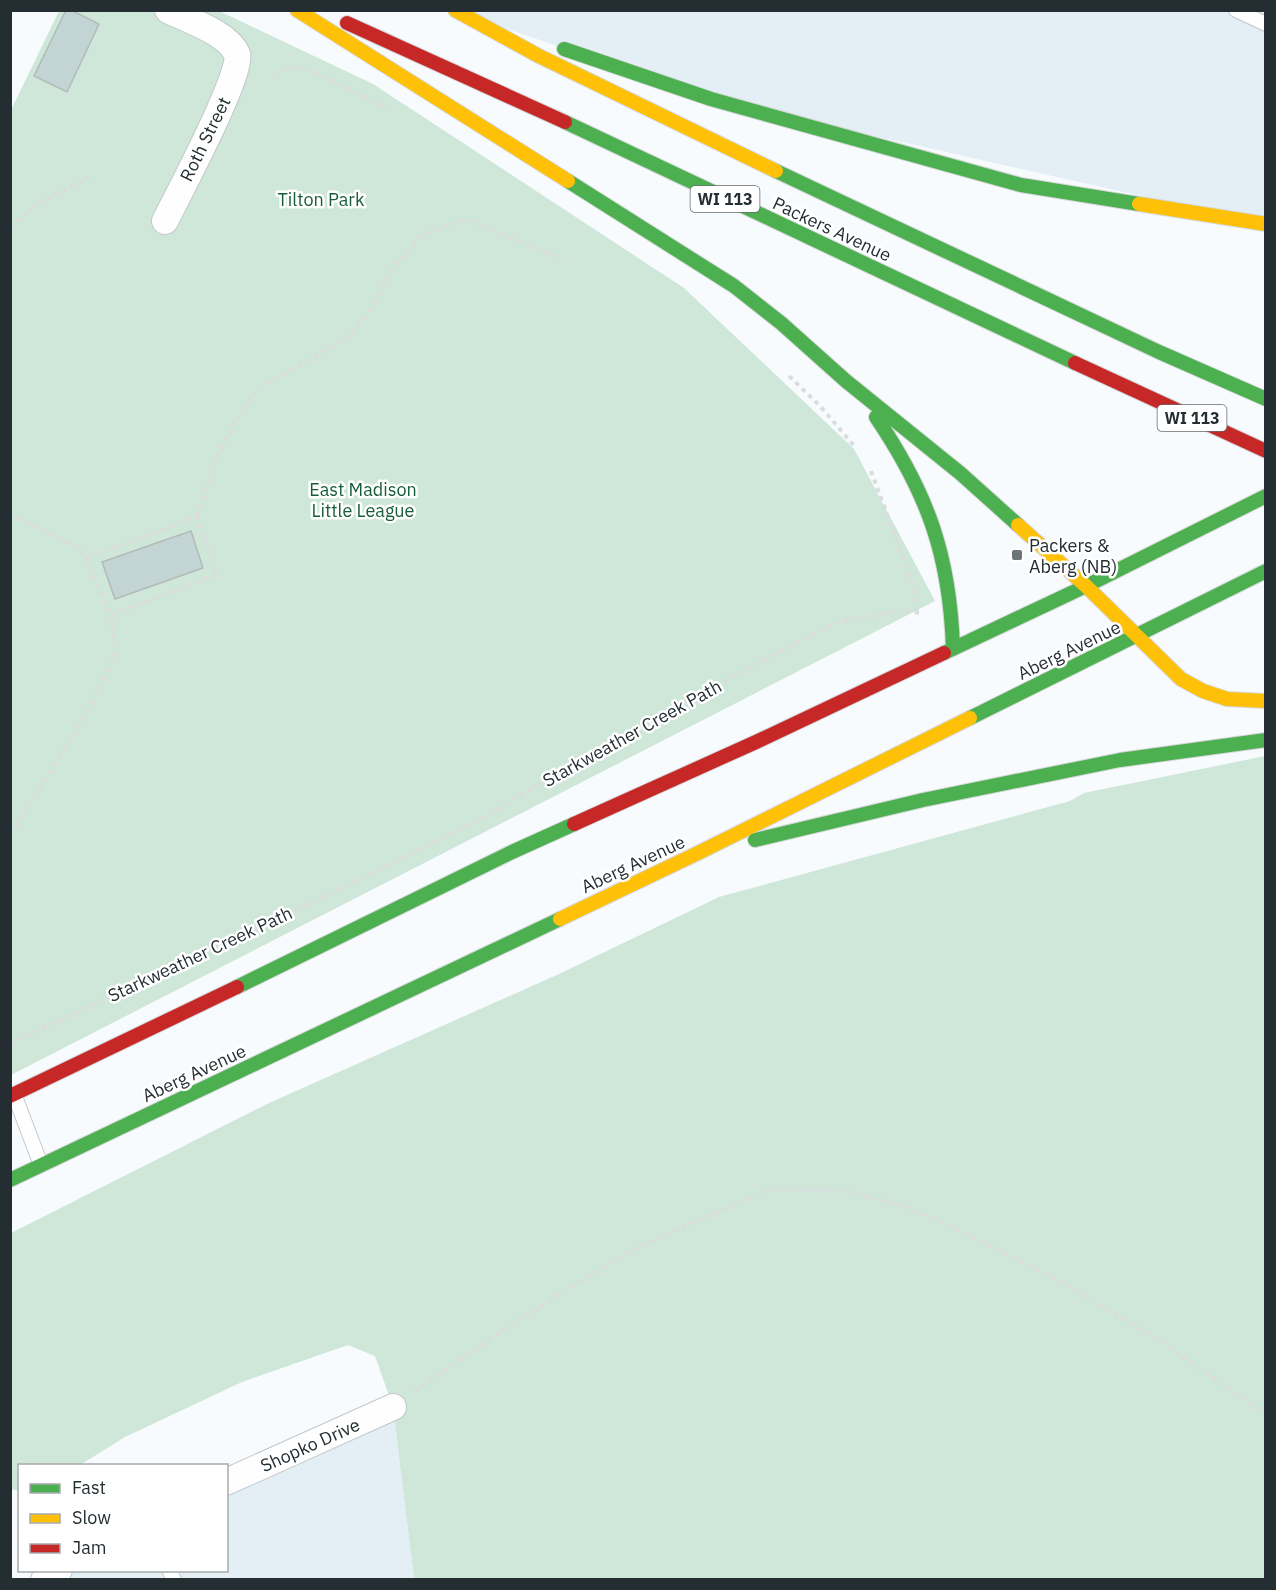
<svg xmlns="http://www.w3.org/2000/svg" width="1276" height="1590" viewBox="0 0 1276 1590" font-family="'IBM Plex Sans',sans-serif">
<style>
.built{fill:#e3eff5}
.green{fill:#cee7d8}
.building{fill:#c3d4d5;stroke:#b3baba;stroke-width:1.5}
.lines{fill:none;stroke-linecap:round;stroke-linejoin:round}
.lane-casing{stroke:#c3c8cb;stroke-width:16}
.street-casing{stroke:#c3c8cb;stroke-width:28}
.fast-casing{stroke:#d5d8d9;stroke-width:16}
.slow-casing{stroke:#d5d8d9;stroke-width:16}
.jam-casing{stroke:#d5d8d9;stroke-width:16}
.path{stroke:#dbdcdd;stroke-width:4;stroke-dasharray:4.5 4.5;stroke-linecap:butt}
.lane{stroke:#fefeff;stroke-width:14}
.street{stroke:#fefeff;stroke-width:26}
.fast{stroke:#4caf50;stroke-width:14}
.slow{stroke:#ffc107;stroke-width:14}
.jam{stroke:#c62828;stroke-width:14}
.poi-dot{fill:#6e7578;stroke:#fff;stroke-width:2}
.labels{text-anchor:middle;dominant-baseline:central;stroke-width:5;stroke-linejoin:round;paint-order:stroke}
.shield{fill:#fff;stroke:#666c6f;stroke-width:1.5}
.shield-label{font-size:16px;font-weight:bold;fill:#242d31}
.street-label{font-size:18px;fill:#242d31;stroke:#fff}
.park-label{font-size:18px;fill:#185d39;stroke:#fff}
.poi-label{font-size:18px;fill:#242d31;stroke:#fff;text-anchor:start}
</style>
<rect width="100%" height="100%" fill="#f8fbfd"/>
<!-- built -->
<path class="built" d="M 455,11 L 1265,11 L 1265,224 L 711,99 Z
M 393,1407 L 414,1579 L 44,1580 L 59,1571 L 226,1570 L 227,1482 Z"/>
<!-- green -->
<path class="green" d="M 59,11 L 219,11 L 373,84 L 684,288 L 854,449 L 935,601 L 11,1075 L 11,110 Z
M 1265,756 L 1265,1579 L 414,1579 L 393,1407 L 375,1356 L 348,1345 L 242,1382 L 125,1437 L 80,1465 L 20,1466 L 19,1491 L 11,1489 L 11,1233 L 269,1103 L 559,974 L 719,897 L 1070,801 L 1084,793 Z"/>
<!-- building -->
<path class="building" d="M 66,10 L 71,10 L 99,24 L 67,92 L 34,76 Z
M 191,531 L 203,568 L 115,599 L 102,562 Z"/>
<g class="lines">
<!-- lane casing -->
<g class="lane-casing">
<path id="lane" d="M 1236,10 L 1266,24
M 14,1094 L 41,1165
M 169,1570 L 174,1580"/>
</g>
<!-- street casing -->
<g class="street-casing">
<path id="street" d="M 165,221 C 177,197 244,71 237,54 C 228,33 188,20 168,10
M 226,1482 L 393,1407
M 44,1580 L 59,1570"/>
</g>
<!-- fast casing -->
<g class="fast-casing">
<path id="fast" d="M 564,49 L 711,99 L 1021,185 L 1139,204
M 565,122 L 1075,363
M 776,171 L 1159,352 L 1266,399
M 568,181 L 734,286 L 781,323 L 846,381 L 960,473 L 1018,525
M 876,417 C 928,494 950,556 953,649
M 944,653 L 1086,586 L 1266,496
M 970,718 L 1266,571
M 755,840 L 923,800 L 1120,760 L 1266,740
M 237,987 L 512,852 L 574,824
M 10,1180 L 560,919"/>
</g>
<!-- slow casing -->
<g class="slow-casing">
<path id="slow" d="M 297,10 L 568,181
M 455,10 L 537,55 L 776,171
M 1139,204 L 1266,224
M 1018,525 L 1086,586 L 1181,679 L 1203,691 L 1227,699 L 1266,701
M 560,919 L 698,853 L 970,718"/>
</g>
<!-- jam casing -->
<g class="jam-casing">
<path id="jam" d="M 347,23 L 565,122
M 1075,363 L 1266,451
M 574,824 L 756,742 L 944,653
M 10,1096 L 237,987"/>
</g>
<!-- path -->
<path class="path" d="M 274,77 L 283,69 L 305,67 L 391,109
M 10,227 L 37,204 L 92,176
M 789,376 L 821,407 L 855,447
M 871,471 L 911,579 L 917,611
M 10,514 L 81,549 L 111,615 L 116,653 L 91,707 L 10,835
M 197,517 L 216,458 L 235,423 L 258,389 L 341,342 L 365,318 L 395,266 L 423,234 L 467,219 L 561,259
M 86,558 L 197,517 L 217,575 L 111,615
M 10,1044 L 362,878 L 480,819 L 651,719 L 838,622 L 905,610 L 919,613
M 414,1392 L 501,1331 L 635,1248 L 770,1190 L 846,1191 L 909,1208 L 986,1243 L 1064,1283 L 1163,1343 L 1266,1414"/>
<!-- lane -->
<use href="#lane" class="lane"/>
<!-- street -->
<use href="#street" class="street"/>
<!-- fast -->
<use href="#fast" class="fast"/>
<!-- slow -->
<use href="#slow" class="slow"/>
<!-- jam -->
<use href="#jam" class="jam"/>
</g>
<!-- markers -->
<rect class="poi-dot" x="1011" y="549" width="12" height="12" rx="3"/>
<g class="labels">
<!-- shield labels -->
<g class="shield">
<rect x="690.5" y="186" width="69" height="26" rx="4.5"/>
<rect x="1157.5" y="405" width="69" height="26" rx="4.5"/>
</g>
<g class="shield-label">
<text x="725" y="199">WI 113</text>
<text x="1192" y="418">WI 113</text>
</g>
<!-- street labels -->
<g class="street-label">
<text transform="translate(205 139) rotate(-64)">Roth Street</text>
<text transform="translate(832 229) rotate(25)">Packers Avenue</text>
<text transform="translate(1069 650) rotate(-26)">Aberg Avenue</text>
<text transform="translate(632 733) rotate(-29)">Starkweather Creek Path</text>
<text transform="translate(633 864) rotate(-25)">Aberg Avenue</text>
<text transform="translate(200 954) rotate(-25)">Starkweather Creek Path</text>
<text transform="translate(194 1073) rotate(-25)">Aberg Avenue</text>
<text transform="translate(310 1445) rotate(-24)">Shopko Drive</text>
</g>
<!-- park labels -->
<g class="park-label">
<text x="321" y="199">Tilton Park</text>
<text x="363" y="489">East Madison<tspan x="363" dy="21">Little League</tspan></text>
</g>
<!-- poi labels -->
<g class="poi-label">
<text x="1029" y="545">Packers &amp;<tspan x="1029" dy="21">Aberg (NB)</tspan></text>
</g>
</g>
<!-- border -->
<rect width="1276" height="1590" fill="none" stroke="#242d31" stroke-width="24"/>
<!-- legend -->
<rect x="18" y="1464" width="210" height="108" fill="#ffffff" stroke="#a7abad" stroke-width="1.5"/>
<rect x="30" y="1484" width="30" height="9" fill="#4caf50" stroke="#a7abad" stroke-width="1.5"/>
<text x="72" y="1494" font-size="18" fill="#242d31">Fast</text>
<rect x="30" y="1514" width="30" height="9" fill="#ffc107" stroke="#a7abad" stroke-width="1.5"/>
<text x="72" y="1524" font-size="18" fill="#242d31">Slow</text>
<rect x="30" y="1544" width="30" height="9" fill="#c62828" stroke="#a7abad" stroke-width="1.5"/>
<text x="72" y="1554" font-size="18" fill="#242d31">Jam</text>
</svg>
